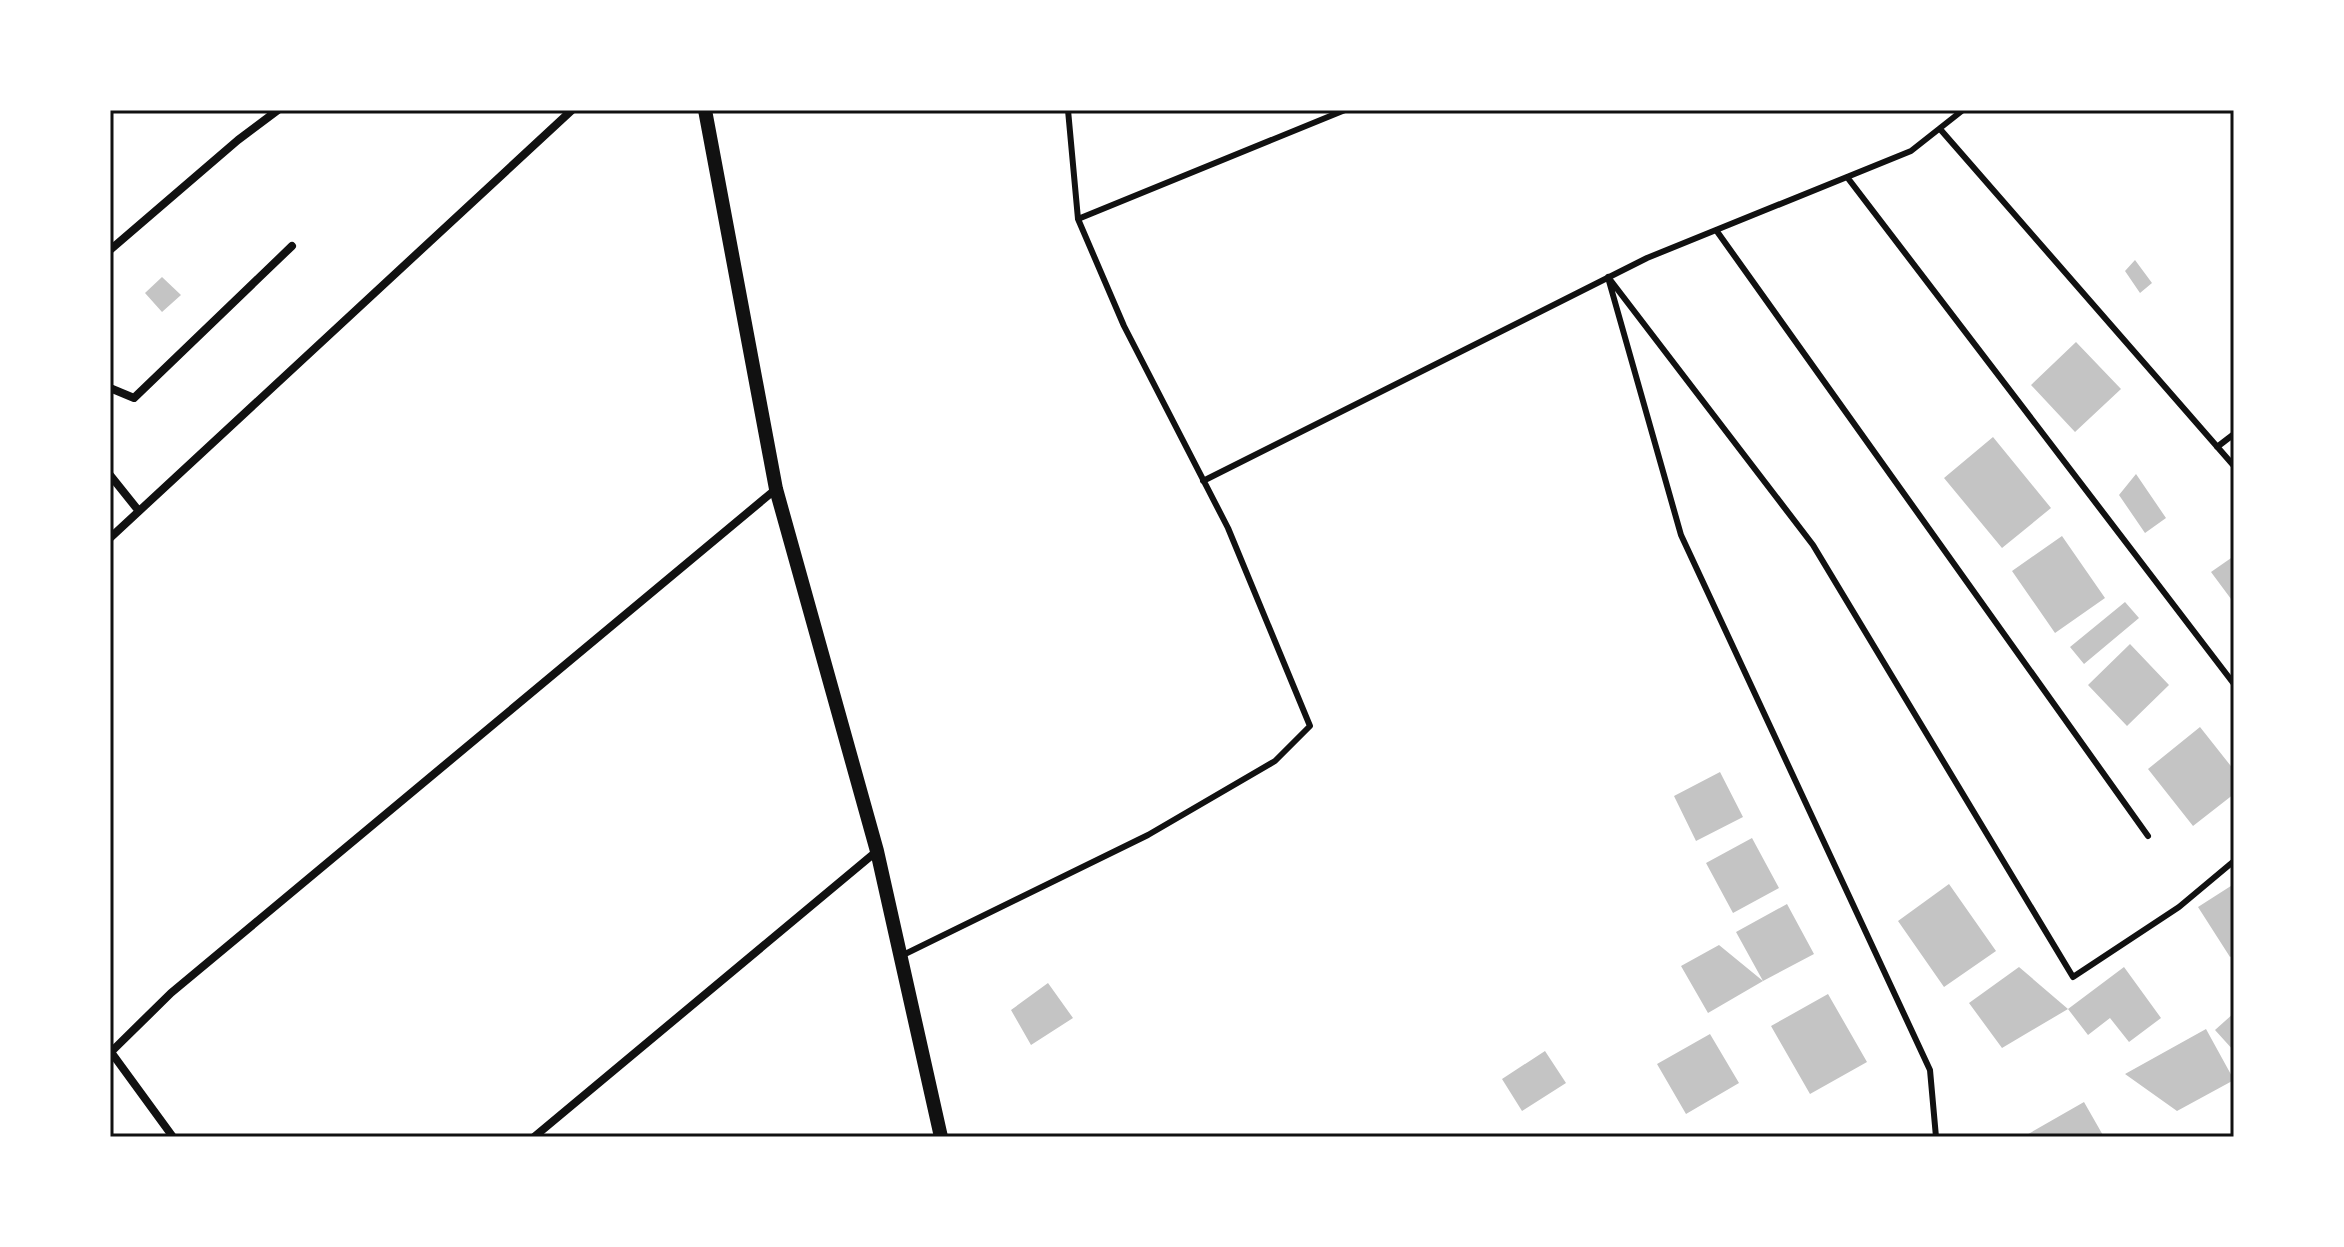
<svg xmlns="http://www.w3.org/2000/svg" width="2344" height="1247" viewBox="0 0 2344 1247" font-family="Helvetica,sans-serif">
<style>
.building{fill:#c4c4c4}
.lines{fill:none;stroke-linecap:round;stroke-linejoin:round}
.service{stroke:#111;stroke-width:6}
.minor{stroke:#111;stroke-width:8}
.tertiary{stroke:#111;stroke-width:14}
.neatline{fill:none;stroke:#111;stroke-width:3}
</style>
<rect width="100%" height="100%" fill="#fff"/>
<!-- building -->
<path class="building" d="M 2135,260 L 2152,283 L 2140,293 L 2125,271 Z
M 162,277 L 181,295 L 162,312 L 145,293 Z
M 2076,342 L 2121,389 L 2075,432 L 2031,385 Z
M 1993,437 L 2051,508 L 2002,548 L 1944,478 Z
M 2136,474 L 2166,518 L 2145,533 L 2119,495 Z
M 2062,536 L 2105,598 L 2055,633 L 2012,571 Z
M 2234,556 L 2234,603 L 2211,572 Z
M 2125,602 L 2139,618 L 2084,664 L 2070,647 Z
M 2130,644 L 2169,685 L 2127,726 L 2088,685 Z
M 2200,727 L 2234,770 L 2234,794 L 2193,826 L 2148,769 Z
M 1720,772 L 1743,817 L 1696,841 L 1674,796 Z
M 1752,838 L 1779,888 L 1733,913 L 1706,863 Z
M 1949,884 L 1996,951 L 1944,987 L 1898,921 Z
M 2234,884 L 2234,955 L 2230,957 L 2198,907 Z
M 1787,904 L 1814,954 L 1763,981 L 1736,932 Z
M 1719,945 L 1763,981 L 1708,1013 L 1681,966 Z
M 2019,967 L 2068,1009 L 2002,1048 L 1969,1003 Z
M 2124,967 L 2161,1018 L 2129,1042 L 2110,1018 L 2088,1035 L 2068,1009 Z
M 1048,983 L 1073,1018 L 1031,1045 L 1011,1010 Z
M 1828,994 L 1867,1062 L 1810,1094 L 1771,1026 Z
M 2234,1013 L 2234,1051 L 2215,1030 Z
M 2206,1029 L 2234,1080 L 2177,1111 L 2125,1074 Z
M 1710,1034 L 1739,1083 L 1686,1114 L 1657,1064 Z
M 1545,1051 L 1566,1083 L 1522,1111 L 1502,1079 Z
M 2084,1102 L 2104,1137 L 2023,1137 Z"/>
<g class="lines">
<!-- service -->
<path class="service" d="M 1940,129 L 2234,466
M 1847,177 L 2234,684
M 1078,219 L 1345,110
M 1716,230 L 2148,836
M 1608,277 L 1813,545 L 2073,977 L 2179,907 L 2234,861
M 1609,281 L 1681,535 L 1930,1070 L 1936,1137
M 2217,447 L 2234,434
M 1203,481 L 1647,258 L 1911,151 L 1963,110
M 901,956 L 1148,835 L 1275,761 L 1310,726 L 1228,528 L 1124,326 L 1078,219 L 1068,110"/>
<!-- minor -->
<path class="minor" d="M 110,250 L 238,140 L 278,110
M 110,388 L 134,398 L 292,246
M 110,475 L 138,510
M 110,538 L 572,110
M 110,1051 L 111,1052 L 171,993 L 776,489
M 111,1052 L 173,1137
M 534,1137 L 877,851"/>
<!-- tertiary -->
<path class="tertiary" d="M 705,110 L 776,489 L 877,851 L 941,1137"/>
</g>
<!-- border -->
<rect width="2344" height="1247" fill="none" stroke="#ffffff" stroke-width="224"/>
<rect x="112" y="112" width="2120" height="1023" class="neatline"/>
</svg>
